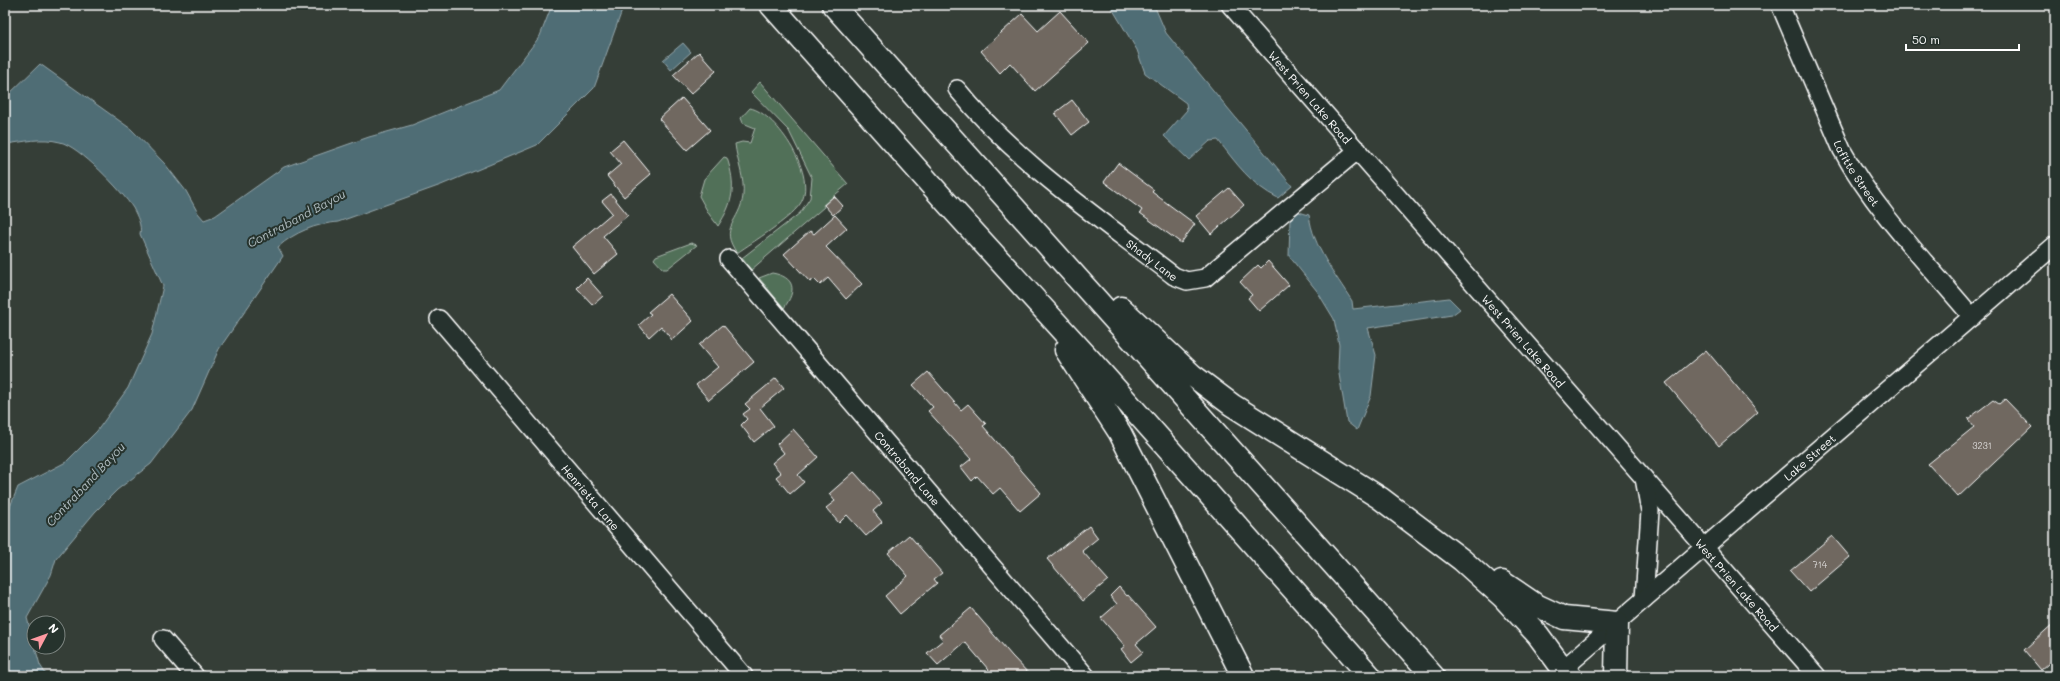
<svg xmlns="http://www.w3.org/2000/svg" width="2060" height="681" viewBox="0 0 2060 681" font-family="Mali,sans-serif">
<style>
.green{fill:#516f58;stroke:#a8b7ac}
.water{fill:#4f6d75;stroke:#95a7ac}
.building{fill:#706861;stroke:#fff}
.lines{fill:none;stroke-linecap:round;stroke-linejoin:round}
.minor-casing{stroke:#fff;stroke-width:20}
.highway-casing{stroke:#fff;stroke-width:25}
.minor{stroke:#26332d;stroke-width:17}
.highway{stroke:#26332d;stroke-width:22}
.labels{text-anchor:middle;dominant-baseline:central;stroke-width:4;stroke-linejoin:round;paint-order:stroke}
.number-label{font-size:9px;fill:#dbd9d8}
.street-label{font-size:11px;fill:#fff;stroke:#26332d}
.water-label{font-size:12px;font-style:italic;fill:#b0bdc1;stroke:#26332d}
</style>
<rect width="100%" height="100%" fill="#353e37"/>
<filter id="ink" filterUnits="userSpaceOnUse"><feTurbulence type="fractalNoise" baseFrequency=".025" numOctaves="2"/><feDisplacementMap in="SourceGraphic" scale="8" xChannelSelector="R" yChannelSelector="G"/><feConvolveMatrix kernelMatrix="1 2 1 2 8 2 1 2 1" color-interpolation-filters="sRGB"/></filter>
<g filter="url(#ink)">
<!-- green -->
<path class="green" d="M 760,82 L 848,184 L 823,205 L 824,207 L 751,270 L 742,258 L 800,213 L 810,198 L 812,178 L 789,131 L 751,92 Z
M 750,108 C 777,113 819,178 800,204 C 789,220 754,241 737,253 C 718,227 740,222 743,196 C 745,178 737,162 735,144 L 742,142 L 750,143 L 755,128 L 743,123 L 741,118 Z
M 724,157 L 727,158 C 736,185 734,202 718,226 L 709,214 L 699,196 L 704,179 Z
M 691,243 L 697,245 L 667,269 L 663,269 L 654,259 L 656,256 Z
M 772,273 C 795,277 797,290 784,308 L 759,278 Z"/>
<!-- water -->
<path class="water" d="M 552,5 L 624,5 L 594,88 L 537,145 L 441,185 L 338,222 C 315,224 295,232 278,247 L 283,256 L 219,349 L 192,410 L 151,464 L 117,490 L 95,512 L 56,559 L 51,575 L 27,618 L 40,665 L 47,676 L 5,676 L 5,519 L 18,487 L 66,462 L 97,431 L 128,388 L 152,334 L 163,286 L 140,234 C 142,225 137,216 133,208 C 122,191 79,146 60,142 C 41,137 24,142 5,144 L 5,98 L 40,64 L 131,129 L 165,164 L 186,191 L 198,213 L 204,220 L 215,216 L 284,167 L 369,137 L 412,125 L 499,90 L 540,36 Z
M 1110,5 L 1154,5 L 1166,33 L 1292,186 L 1278,198 C 1251,185 1236,163 1218,140 L 1210,141 L 1189,160 L 1164,136 L 1187,110 L 1186,103 L 1145,73 L 1137,50 Z
M 683,43 L 691,52 L 671,70 L 663,60 Z
M 1299,212 L 1309,215 C 1313,247 1335,274 1352,301 L 1353,309 L 1449,298 L 1460,309 L 1452,315 L 1368,328 L 1376,355 L 1371,396 L 1357,430 L 1347,422 L 1338,368 L 1339,345 L 1334,319 L 1317,291 L 1289,256 L 1290,219 Z"/>
<!-- building -->
<path class="building" d="M 1060,11 L 1089,43 L 1035,91 L 1010,63 L 1000,73 L 981,51 L 1022,14 L 1038,31 Z
M 699,52 L 716,71 L 691,94 L 673,75 Z
M 682,98 L 710,130 L 687,150 L 659,119 Z
M 1072,100 L 1089,122 L 1072,135 L 1055,113 Z
M 623,140 L 651,174 L 624,197 L 607,176 L 621,164 L 610,151 Z
M 1118,163 L 1154,190 L 1152,192 L 1195,224 L 1181,243 L 1140,213 L 1142,210 L 1104,182 Z
M 1229,188 L 1244,205 L 1211,234 L 1196,216 Z
M 611,194 L 628,215 L 603,236 L 618,254 L 594,274 L 572,247 L 612,213 L 602,201 Z
M 834,196 L 843,206 L 833,215 L 824,205 Z
M 835,215 L 847,228 L 826,247 L 862,284 L 846,299 L 828,278 L 820,285 L 814,279 L 810,282 L 784,254 L 810,231 L 814,234 Z
M 1268,261 L 1289,285 L 1259,311 L 1248,298 L 1252,295 L 1240,282 L 1258,265 L 1261,268 Z
M 587,278 L 603,296 L 593,305 L 577,288 Z
M 669,294 L 693,321 L 672,340 L 661,326 L 649,337 L 639,325 L 651,314 L 648,312 Z
M 723,325 L 754,362 L 709,400 L 696,385 L 718,367 L 699,345 Z
M 1706,350 L 1758,412 L 1719,446 L 1666,383 Z
M 928,372 L 961,410 L 968,404 L 986,424 L 983,426 L 1041,493 L 1020,511 L 1000,488 L 993,494 L 977,476 L 972,481 L 961,467 L 971,459 L 928,411 L 933,407 L 913,385 Z
M 776,378 L 784,388 L 760,408 L 774,426 L 754,442 L 741,425 L 747,419 L 743,414 L 750,409 L 745,404 Z
M 2005,399 L 2032,427 L 1958,497 L 1928,464 L 1974,427 L 1968,419 L 1993,400 L 1999,404 Z
M 793,429 L 818,457 L 798,475 L 804,482 L 790,494 L 776,477 L 781,473 L 772,463 L 784,453 L 777,444 Z
M 854,472 L 882,503 L 873,511 L 882,522 L 866,536 L 847,515 L 839,523 L 826,508 L 835,501 L 829,494 Z
M 1089,526 L 1098,538 L 1082,551 L 1108,580 L 1083,601 L 1047,559 Z
M 909,535 L 942,573 L 934,579 L 937,583 L 900,614 L 885,596 L 908,576 L 888,553 Z
M 1832,536 L 1850,557 L 1809,592 L 1790,571 Z
M 1119,587 L 1127,596 L 1128,595 L 1156,627 L 1136,644 L 1143,652 L 1131,662 L 1121,649 L 1125,646 L 1101,618 L 1117,604 L 1110,596 Z
M 971,608 L 1012,656 L 1031,676 L 994,676 L 965,642 L 938,665 L 927,653 L 943,640 L 939,635 Z
M 2055,622 L 2055,658 L 2041,670 L 2024,650 Z"/>
<g class="lines">
<!-- minor casing -->
<g class="minor-casing">
<g id="minor">
<path id="s1" d="M 1230,5 L 1817,676"/>
<path id="s2" d="M 1780,5 L 1842,150 C 1876,212 1927,263 1972,317"/>
<path id="s3" d="M 957,89 C 1017,163 1099,218 1174,276 L 1187,281 L 1205,278 L 1358,150"/>
<path id="s4" d="M 729,259 L 1086,676"/>
<path id="s5" d="M 439,319 L 744,676"/>
<path d="M 1644,478 L 1650,511 L 1644,599"/>
<path d="M 163,639 L 195,676"/>
<path id="s6" d="M 1563,669 L 2055,245"/>
</g>
</g>
<!-- highway casing -->
<g class="highway-casing">
<path id="highway" d="M 771,5 L 948,204 L 1090,360 L 1370,676
M 833,5 L 1433,676
M 1121,308 L 1192,375 L 1232,405 L 1380,498 L 1462,560 L 1503,597 L 1538,635 L 1563,669 L 1570,676
M 1066,350 L 1120,433 L 1243,676
M 1502,582 L 1536,605 L 1564,618 L 1617,623 L 1616,676"/>
</g>
<!-- minor -->
<use href="#minor" class="minor"/>
<!-- highway -->
<use href="#highway" class="highway"/>
</g>
</g>
<g class="labels">
<!-- number labels -->
<g class="number-label">
<text x="1982" y="445">3231</text>
<text x="1820" y="564">714</text>
</g>
<!-- street labels -->
<g class="street-label">
<text stroke="none"><textPath href="#s1" startOffset="122">West Prien Lake Road</textPath></text>
<text stroke="none"><textPath href="#s2" startOffset="185">Lafitte Street</textPath></text>
<text stroke="none"><textPath href="#s3" startOffset="260">Shady Lane</textPath></text>
<text stroke="none"><textPath href="#s1" startOffset="446">West Prien Lake Road</textPath></text>
<text stroke="none"><textPath href="#s6" startOffset="325">Lake Street</textPath></text>
<text stroke="none"><textPath href="#s4" startOffset="275">Contraband Lane</textPath></text>
<text stroke="none"><textPath href="#s5" startOffset="234">Henrietta Lane</textPath></text>
<text stroke="none"><textPath href="#s1" startOffset="770">West Prien Lake Road</textPath></text>
</g>
<!-- water labels -->
<g class="water-label">
<text transform="translate(296 218) rotate(-28)">Contraband Bayou</text>
<text transform="translate(85 484) rotate(-47)">Contraband Bayou</text>
</g>
</g>
<!-- margin -->
<rect width="2060" height="681" fill="none" stroke="#26332d" stroke-width="20"/>
<rect x="10" y="10" width="2040" height="661" fill="none" stroke="#fff" stroke-width="1.5" filter="url(#ink)"/>
<!-- north arrow -->
<g transform="translate(46 635) rotate(49)"><circle r="19" fill="#26332d" stroke="#7d8581"/>
<path d="M0-3L7 15L0 10L-7 15Z" fill="#ff9aa2"/>
<text y="-6" font-size="11" font-weight="bold" text-anchor="middle" fill="#ffffff">N</text>
</g>
<!-- scale -->
<path d="M1906 44v6h113v-6" fill="none" stroke="#ffffff" stroke-width="2"/>
<text x="1912" y="44" font-size="12" fill="#ffffff" stroke="#26332d" stroke-width="3" paint-order="stroke">50 m</text>
</svg>
